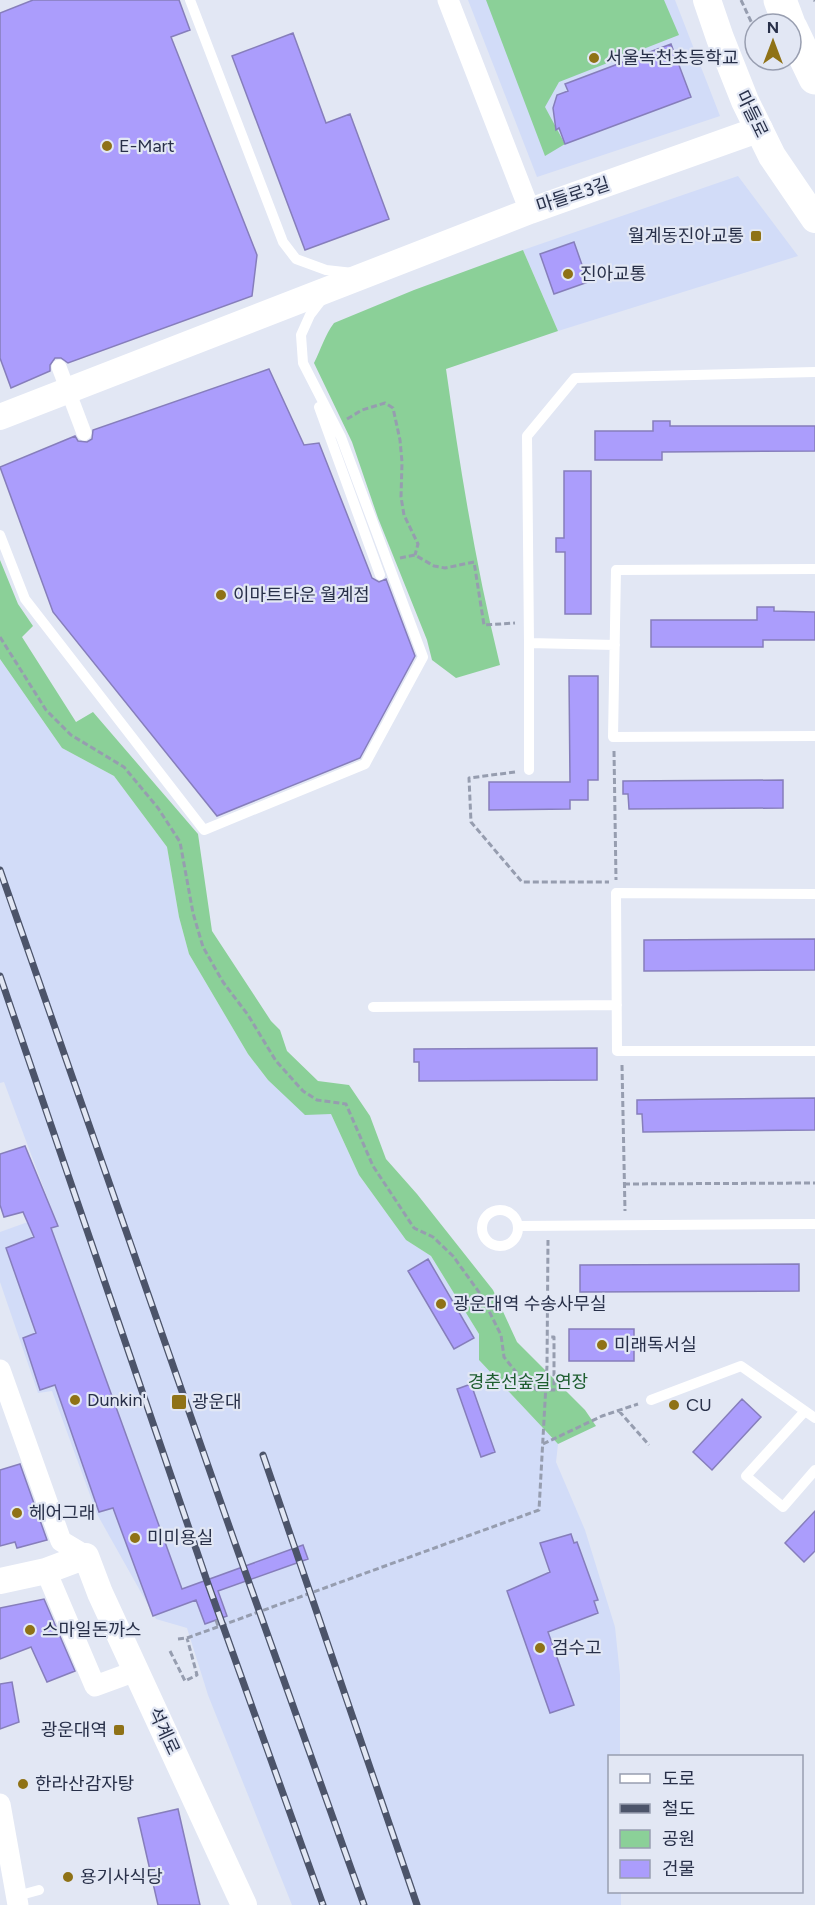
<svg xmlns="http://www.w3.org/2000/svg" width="815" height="1905" viewBox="0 0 815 1905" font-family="Figtree,'Noto Sans KR',sans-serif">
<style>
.built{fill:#d2dcf8}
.green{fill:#8bd098}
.building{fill:#ab9dfc;stroke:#867ebb;stroke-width:1.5}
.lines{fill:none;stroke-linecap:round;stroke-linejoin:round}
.path{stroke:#969daf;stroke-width:3;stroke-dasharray:6 3;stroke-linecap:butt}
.service{stroke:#fff;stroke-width:10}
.pedestrian{stroke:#fff;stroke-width:15}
.minor{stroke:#fff;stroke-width:21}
.tertiary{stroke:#fff;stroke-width:26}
.secondary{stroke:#fff;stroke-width:28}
.trunk{stroke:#fff;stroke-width:33}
.rail-casing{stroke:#4c546a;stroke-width:7}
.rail{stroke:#e2e7f4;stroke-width:4.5;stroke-dasharray:14;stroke-linecap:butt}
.poi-dot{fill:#8f7216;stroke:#e2e7f4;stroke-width:2}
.labels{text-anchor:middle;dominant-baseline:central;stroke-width:4.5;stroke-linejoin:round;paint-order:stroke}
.poi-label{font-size:18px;fill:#283049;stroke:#e2e7f4;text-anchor:start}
.street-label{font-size:18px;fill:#283049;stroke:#e2e7f4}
.park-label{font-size:18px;fill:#1e5e30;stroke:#e2e7f4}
</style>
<rect width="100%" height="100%" fill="#e2e7f4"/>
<!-- built -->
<path class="built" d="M 468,0 L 675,0 L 720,116 L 537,177 Z
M 738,176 L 798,256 L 558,331 L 523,250 Z
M 0,659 L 62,748 L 114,776 L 167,847 L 179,917 L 189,954 L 248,1054 L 268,1080 L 331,1114 L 359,1175 L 406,1240 L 431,1256 L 479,1334 L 479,1360 L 558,1444 L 556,1462 L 585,1530 L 615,1627 L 620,1675 L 620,1756 L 610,1756 L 610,1892 L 621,1892 L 621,1905 L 292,1905 L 208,1695 L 187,1628 L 156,1619 L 97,1514 L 52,1391 L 38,1393 L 0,1282 L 0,1232 L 53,1213 L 4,1082 L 0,1083 Z"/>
<!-- green -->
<path class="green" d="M 486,0 L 664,0 L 679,35 L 559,82 L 545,107 L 565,144 L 545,156 Z
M 523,250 L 558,331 L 446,369 C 460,468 476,567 500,665 L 456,678 L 432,660 L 427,640 L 378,518 L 352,442 L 314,363 C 321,349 325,335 334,323 L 414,290 Z
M 0,560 L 18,604 L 33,626 L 22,637 L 76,722 L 93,712 L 198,834 L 212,931 L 271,1021 L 280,1030 L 287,1051 L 318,1081 L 349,1085 L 370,1116 L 386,1159 L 417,1194 L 493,1290 L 517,1342 L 585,1410 L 596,1426 L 558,1444 L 479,1360 L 479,1334 L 431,1256 L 406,1240 L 359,1175 L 331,1114 L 305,1115 L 268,1080 L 248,1054 L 189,954 L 179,917 L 167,847 L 114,776 L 62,748 L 0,659 Z"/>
<!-- building -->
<path class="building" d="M 33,0 L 179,0 L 190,30 L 171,37 L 257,255 L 252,296 L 68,363 L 61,358 L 55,358 L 50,365 L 50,371 L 11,388 L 0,358 L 0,13 Z
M 293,33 L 326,123 L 350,114 L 389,219 L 305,250 L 232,56 Z
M 671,44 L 691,97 L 565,144 L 559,128 L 556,130 L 553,108 L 557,95 L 568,91 L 565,84 Z
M 574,242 L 588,282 L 554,294 L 540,254 Z
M 269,369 L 304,445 L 319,443 L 372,578 L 379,582 L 386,579 L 415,656 L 360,758 L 217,816 L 53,612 L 0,467 L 75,436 L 78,441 L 87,442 L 92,439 L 93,430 Z
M 653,421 L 670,421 L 670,426 L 815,426 L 815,451 L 662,452 L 662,460 L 595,460 L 595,431 L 653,431 Z
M 564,471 L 591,471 L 591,614 L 565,614 L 565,552 L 556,552 L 556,538 L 564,538 Z
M 757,607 L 774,607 L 774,611 L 815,612 L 815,640 L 763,640 L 763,647 L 651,647 L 651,620 L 757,620 Z
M 569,676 L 598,676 L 598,780 L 588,780 L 588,800 L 570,800 L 570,809 L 489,810 L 489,782 L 570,782 Z
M 783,780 L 783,808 L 629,809 L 628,794 L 623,794 L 623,781 Z
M 815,939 L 815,970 L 644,971 L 644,940 Z
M 597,1048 L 597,1080 L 419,1081 L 419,1062 L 414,1062 L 414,1049 Z
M 815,1098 L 815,1130 L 643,1132 L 642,1114 L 637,1114 L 637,1100 Z
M 25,1146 L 58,1226 L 51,1228 L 182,1589 L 303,1545 L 308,1559 L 218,1591 L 227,1616 L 205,1624 L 196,1600 L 153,1616 L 113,1508 L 99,1512 L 55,1385 L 40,1390 L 23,1338 L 36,1333 L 6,1248 L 34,1237 L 23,1212 L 4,1217 L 0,1205 L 0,1154 Z
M 428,1259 L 474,1338 L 454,1349 L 408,1271 Z
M 799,1264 L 799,1291 L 580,1292 L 580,1265 Z
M 569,1329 L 634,1329 L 634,1361 L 569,1361 Z
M 471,1384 L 495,1452 L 481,1457 L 457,1389 Z
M 742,1399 L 761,1417 L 712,1470 L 693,1452 Z
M 20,1464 L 47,1540 L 17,1548 L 15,1542 L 0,1546 L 0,1470 Z
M 815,1511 L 815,1551 L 804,1562 L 785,1543 Z
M 571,1534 L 574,1543 L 577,1542 L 598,1600 L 594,1601 L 598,1613 L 548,1632 L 574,1705 L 550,1713 L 507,1591 L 550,1572 L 540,1543 Z
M 44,1599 L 75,1671 L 47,1682 L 31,1647 L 0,1659 L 0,1608 Z
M 12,1682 L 19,1722 L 0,1729 L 0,1684 Z
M 178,1809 L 200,1905 L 158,1905 L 138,1818 Z"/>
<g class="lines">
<!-- path -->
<path class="path" d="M 741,0 L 755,30
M 814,0 L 815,1
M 347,419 L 362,410 L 385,403 L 393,408 L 400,440 L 402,462 L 401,497 L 404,515 L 418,544 L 415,555
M 400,558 L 415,555 L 434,566 L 445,568 L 474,562 L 484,625 L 515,623
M 0,637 L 46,710 L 71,735 L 124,767 L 158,808 L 180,842 L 193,913 L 203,947 L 223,982 L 248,1015 L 276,1061 L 303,1091 L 317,1100 L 346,1104 L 373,1166 L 414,1228 L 433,1237 L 453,1256 L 481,1295 L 501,1335 L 504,1357 L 520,1377 L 537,1390 L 554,1390 L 554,1337 L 548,1337
M 614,751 L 616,880
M 515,772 L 469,778 L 471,822 L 522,882 L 609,882
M 622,1065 L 625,1211
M 624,1184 L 815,1183
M 619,1411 L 649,1445
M 543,1444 L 602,1416 L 638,1404
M 216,1620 L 218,1626
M 178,1639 L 187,1638 L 539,1510 L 547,1366 L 548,1240
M 170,1651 L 185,1681 L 197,1675 L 187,1638"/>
<!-- service -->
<path class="service" d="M 190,0 L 283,242 L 296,259 L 326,270 L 353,273
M 319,407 L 380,575
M 0,535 L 25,599 L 204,830 L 365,764 L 423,657 L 341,437 L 303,363 L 301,335 L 310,315 L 323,298
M 815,569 L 616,570 L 613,737 L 815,736
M 529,643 L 529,770
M 615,645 L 529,643 L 527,436 L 575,378 L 815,372
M 815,894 L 616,893 L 617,1051 L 815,1051
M 373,1007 L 617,1005
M482 1228a18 18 0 1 1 36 0a18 18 0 1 1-36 0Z
M 518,1226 L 815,1224
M 651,1400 L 741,1366 L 815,1418
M 805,1411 L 746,1476 L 783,1507 L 815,1470
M 17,1896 L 39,1890"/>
<!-- pedestrian -->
<path class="pedestrian" d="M 59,367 L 84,433"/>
<!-- minor -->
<path class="minor" d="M 448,0 L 530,211
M 0,1370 L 61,1541 L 86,1556
M 46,1571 L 95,1686 L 136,1671
M 0,1804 L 18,1905"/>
<!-- tertiary -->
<path class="tertiary" d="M 0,417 L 530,211 L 760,129
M 0,1581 L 46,1571 L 86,1556 L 100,1593 L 244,1905"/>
<!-- secondary -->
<path class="secondary" d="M 707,0 L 720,38 L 745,101 L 772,156 L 815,219"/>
<!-- trunk -->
<path class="trunk" d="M 780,0 L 789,24
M 791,28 L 815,78"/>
<!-- rail casing -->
<g class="rail-casing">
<path id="rail" d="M 0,870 L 236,1546 L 364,1905
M 0,976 L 208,1584 L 323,1905
M 263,1455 L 417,1905"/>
</g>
<!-- rail -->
<use href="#rail" class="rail"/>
</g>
<!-- markers -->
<g class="poi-dot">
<circle cx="594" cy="58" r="6"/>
<circle cx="107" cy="146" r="6"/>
<rect x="750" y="230" width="12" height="12" rx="3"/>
<circle cx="568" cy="274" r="6"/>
<circle cx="221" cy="595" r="6"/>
<circle cx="441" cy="1304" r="6"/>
<circle cx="602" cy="1345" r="6"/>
<circle cx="75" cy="1400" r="6"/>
<rect x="171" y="1394" width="16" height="16" rx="3"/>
<circle cx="674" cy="1405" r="6"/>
<circle cx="17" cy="1513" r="6"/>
<circle cx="135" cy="1538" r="6"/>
<circle cx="30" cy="1630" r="6"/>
<circle cx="540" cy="1648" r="6"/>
<rect x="113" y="1724" width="12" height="12" rx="3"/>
<circle cx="23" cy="1784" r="6"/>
<circle cx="68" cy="1877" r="6"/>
</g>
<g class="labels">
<!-- poi labels -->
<g class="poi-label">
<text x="606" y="58">서울녹천초등학교</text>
<text x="119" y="146">E-Mart</text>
<text x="744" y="236" text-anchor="end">월계동진아교통</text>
<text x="580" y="274">진아교통</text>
<text x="233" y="595">이마트타운 월계점</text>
<text x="453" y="1304">광운대역 수송사무실</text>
<text x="614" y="1345">미래독서실</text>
<text x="87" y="1400">Dunkin'</text>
<text x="192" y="1402">광운대</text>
<text x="686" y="1405">CU</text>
<text x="29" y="1513">헤어그래</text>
<text x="147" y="1538">미미용실</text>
<text x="42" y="1630">스마일돈까스</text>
<text x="552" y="1648">검수고</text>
<text x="107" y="1730" text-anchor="end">광운대역</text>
<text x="35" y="1784">한라산감자탕</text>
<text x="80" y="1877">용기사식당</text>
</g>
<!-- street labels -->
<g class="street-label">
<text transform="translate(752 114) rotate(64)">마들로</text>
<text transform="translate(573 195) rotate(-18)">마들로3길</text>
<text transform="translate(164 1731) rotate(65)">석계로</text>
</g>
<!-- park labels -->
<g class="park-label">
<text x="528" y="1382">경춘선숲길 연장</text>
</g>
</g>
<!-- legend -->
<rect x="608" y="1755" width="195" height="138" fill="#e2e7f4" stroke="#989eb0" stroke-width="1.5"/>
<rect x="620" y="1774" width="30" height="9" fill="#ffffff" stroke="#989eb0" stroke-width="1.5"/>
<text x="662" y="1785" font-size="18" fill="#283049">도로</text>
<rect x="620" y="1804" width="30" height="9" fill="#4c546a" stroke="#989eb0" stroke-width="1.5"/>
<text x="662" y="1815" font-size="18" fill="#283049">철도</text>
<rect x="620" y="1830" width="30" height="18" fill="#8bd098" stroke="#989eb0" stroke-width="1.5"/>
<text x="662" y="1845" font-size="18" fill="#283049">공원</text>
<rect x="620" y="1860" width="30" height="18" fill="#ab9dfc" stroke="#989eb0" stroke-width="1.5"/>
<text x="662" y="1875" font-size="18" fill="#283049">건물</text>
<!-- north arrow -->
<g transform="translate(773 42)"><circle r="28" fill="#e2e7f4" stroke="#989eb0" stroke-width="1.5"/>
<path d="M0-4.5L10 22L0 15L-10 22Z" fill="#8f7216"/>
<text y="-9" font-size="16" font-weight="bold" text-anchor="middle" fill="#283049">N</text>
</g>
</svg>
